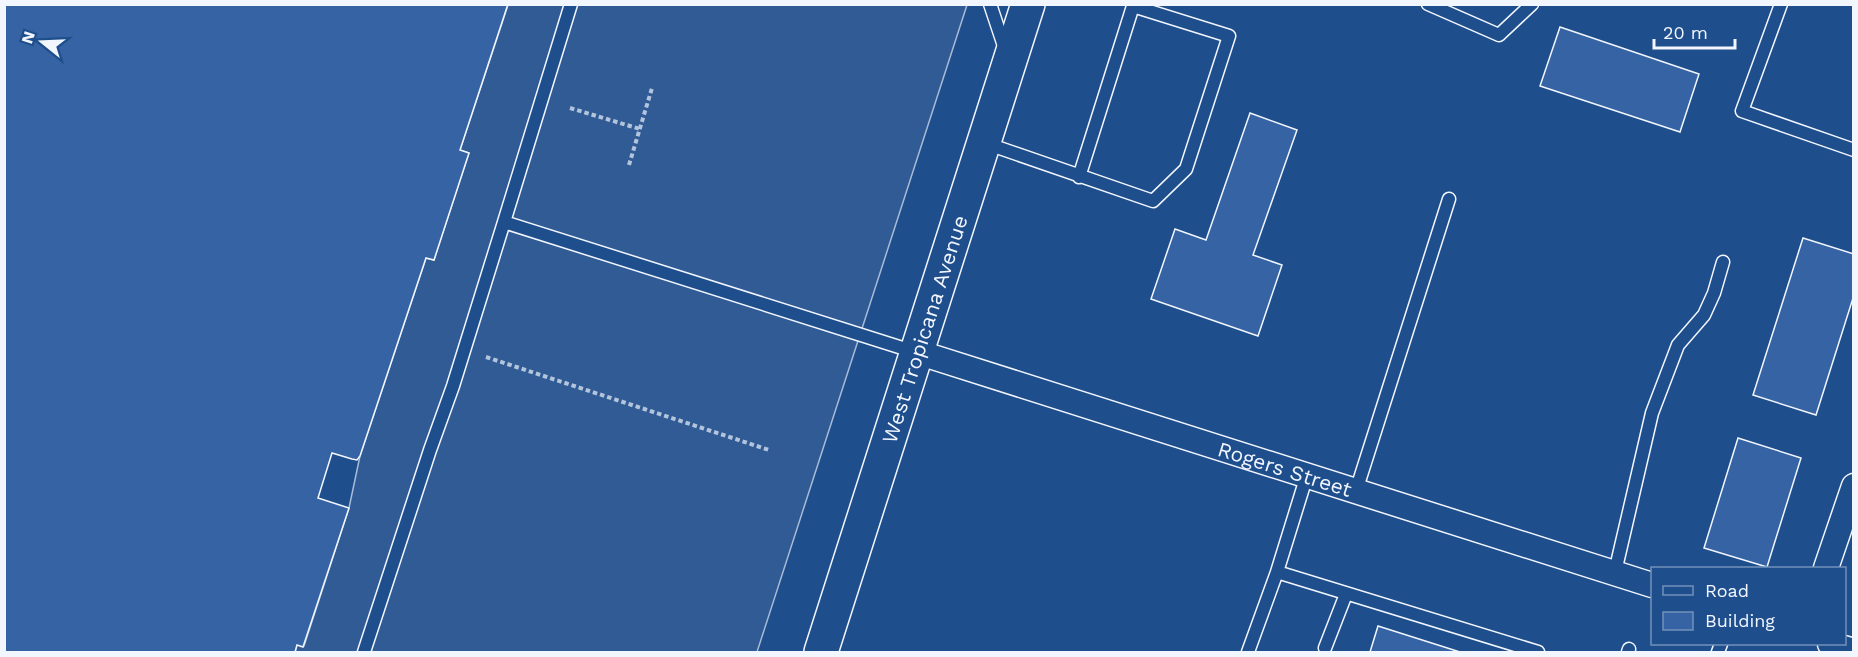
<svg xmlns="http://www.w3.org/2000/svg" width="1858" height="657" viewBox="0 0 1858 657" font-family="'Work Sans',sans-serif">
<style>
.built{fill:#305b95;stroke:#a8bbd7;stroke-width:1.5}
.building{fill:#3563a3;stroke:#f2f6ff;stroke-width:1.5}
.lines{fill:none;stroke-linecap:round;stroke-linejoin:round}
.service-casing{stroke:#f2f6ff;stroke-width:15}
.minor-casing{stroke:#f2f6ff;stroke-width:27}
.primary-casing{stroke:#f2f6ff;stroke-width:36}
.path{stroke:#b3c4dc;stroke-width:4;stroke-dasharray:4.5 3;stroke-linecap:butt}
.service{stroke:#1f4e8c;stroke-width:12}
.minor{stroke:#1f4e8c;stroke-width:24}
.primary{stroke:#1f4e8c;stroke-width:33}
.labels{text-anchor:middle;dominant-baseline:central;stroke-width:4.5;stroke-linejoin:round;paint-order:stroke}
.street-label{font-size:21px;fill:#f2f6ff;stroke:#1f4e8c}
</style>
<rect width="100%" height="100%" fill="#1f4e8c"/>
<!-- built -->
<path class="built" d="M 508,5 L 967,5 L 757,652 L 295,652 L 297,645 L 304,646 L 349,508 L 360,456 L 426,258 L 434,260 L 469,153 L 460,150 Z"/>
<!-- building -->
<path class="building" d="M 4,4 L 508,4 L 460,150 L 469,153 L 434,260 L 426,258 L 360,456 L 357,460 L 352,459 L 332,453 L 318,498 L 349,508 L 303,647 L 297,645 L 295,652 L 4,652 Z
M 1560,27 L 1699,74 L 1680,132 L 1540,86 Z
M 1250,113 L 1297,130 L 1253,255 L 1282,265 L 1258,336 L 1151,299 L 1175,229 L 1206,240 Z
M 1803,238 L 1854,254 L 1854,295 L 1816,415 L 1753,395 Z
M 1738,438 L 1801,458 L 1767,567 L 1704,548 Z
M 1378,626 L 1460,652 L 1370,652 Z"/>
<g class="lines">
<!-- service casing -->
<g class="service-casing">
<path id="service" d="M 990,4 L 1005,49
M 1428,4 L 1499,35 L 1532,4
M 1781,4 L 1742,111 L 1854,150
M 985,143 L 1153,201 L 1186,169 L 1229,36 L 1133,6 L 1079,177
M 504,222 L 571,4
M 1307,475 L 1277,572 L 1538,652
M 1356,491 L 1449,199
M 1615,572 L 1652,413 L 1678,345 L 1704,315 L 1714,293 L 1723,262
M 1325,648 L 1346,594
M 364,652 L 430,450 L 453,386 L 504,222 L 915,352
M 1248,652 L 1277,572
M 1628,652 L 1629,649
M 1718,652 L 1721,644"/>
</g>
<!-- minor casing -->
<g class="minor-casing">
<g id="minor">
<path id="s1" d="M 917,352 L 1652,585"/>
<path d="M 1826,568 L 1854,486"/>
<path d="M 1830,644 L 1854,651"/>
</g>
</g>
<!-- primary casing -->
<g class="primary-casing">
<g id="primary">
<path id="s2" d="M 821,652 L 1028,4"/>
</g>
</g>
<!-- path -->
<path class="path" d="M 570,108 L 640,129
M 629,165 L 652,88
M 486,357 L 769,450"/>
<!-- service -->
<use href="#service" class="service"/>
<!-- minor -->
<use href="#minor" class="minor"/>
<!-- primary -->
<use href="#primary" class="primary"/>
</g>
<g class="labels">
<!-- street labels -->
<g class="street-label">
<text stroke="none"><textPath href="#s2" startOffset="339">West Tropicana Avenue</textPath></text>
<text stroke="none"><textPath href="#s1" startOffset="386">Rogers Street</textPath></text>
</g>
</g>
<!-- border -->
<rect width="1858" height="657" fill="none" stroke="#f2f6ff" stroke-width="12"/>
<!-- legend -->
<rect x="1651" y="567" width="195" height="78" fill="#1f4e8c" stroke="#7391ba" stroke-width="1.5"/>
<rect x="1663" y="586" width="30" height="9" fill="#1f4e8c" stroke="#7391ba" stroke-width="1.5"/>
<text x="1705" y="597" font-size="18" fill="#f2f6ff">Road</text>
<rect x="1663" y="612" width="30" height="18" fill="#3563a3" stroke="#7391ba" stroke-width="1.5"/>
<text x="1705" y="627" font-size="18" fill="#f2f6ff">Building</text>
<!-- north arrow -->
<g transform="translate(42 42) rotate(288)" stroke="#1f4e8c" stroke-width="4.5" paint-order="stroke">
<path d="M0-4.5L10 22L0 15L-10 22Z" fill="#f2f6ff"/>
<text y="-9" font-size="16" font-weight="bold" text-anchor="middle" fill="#f2f6ff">N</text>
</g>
<!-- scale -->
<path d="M1654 39v9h81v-9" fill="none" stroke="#f2f6ff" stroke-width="3"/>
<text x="1663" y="39" font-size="18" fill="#f2f6ff" stroke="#1f4e8c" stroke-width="4.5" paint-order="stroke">20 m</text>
</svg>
